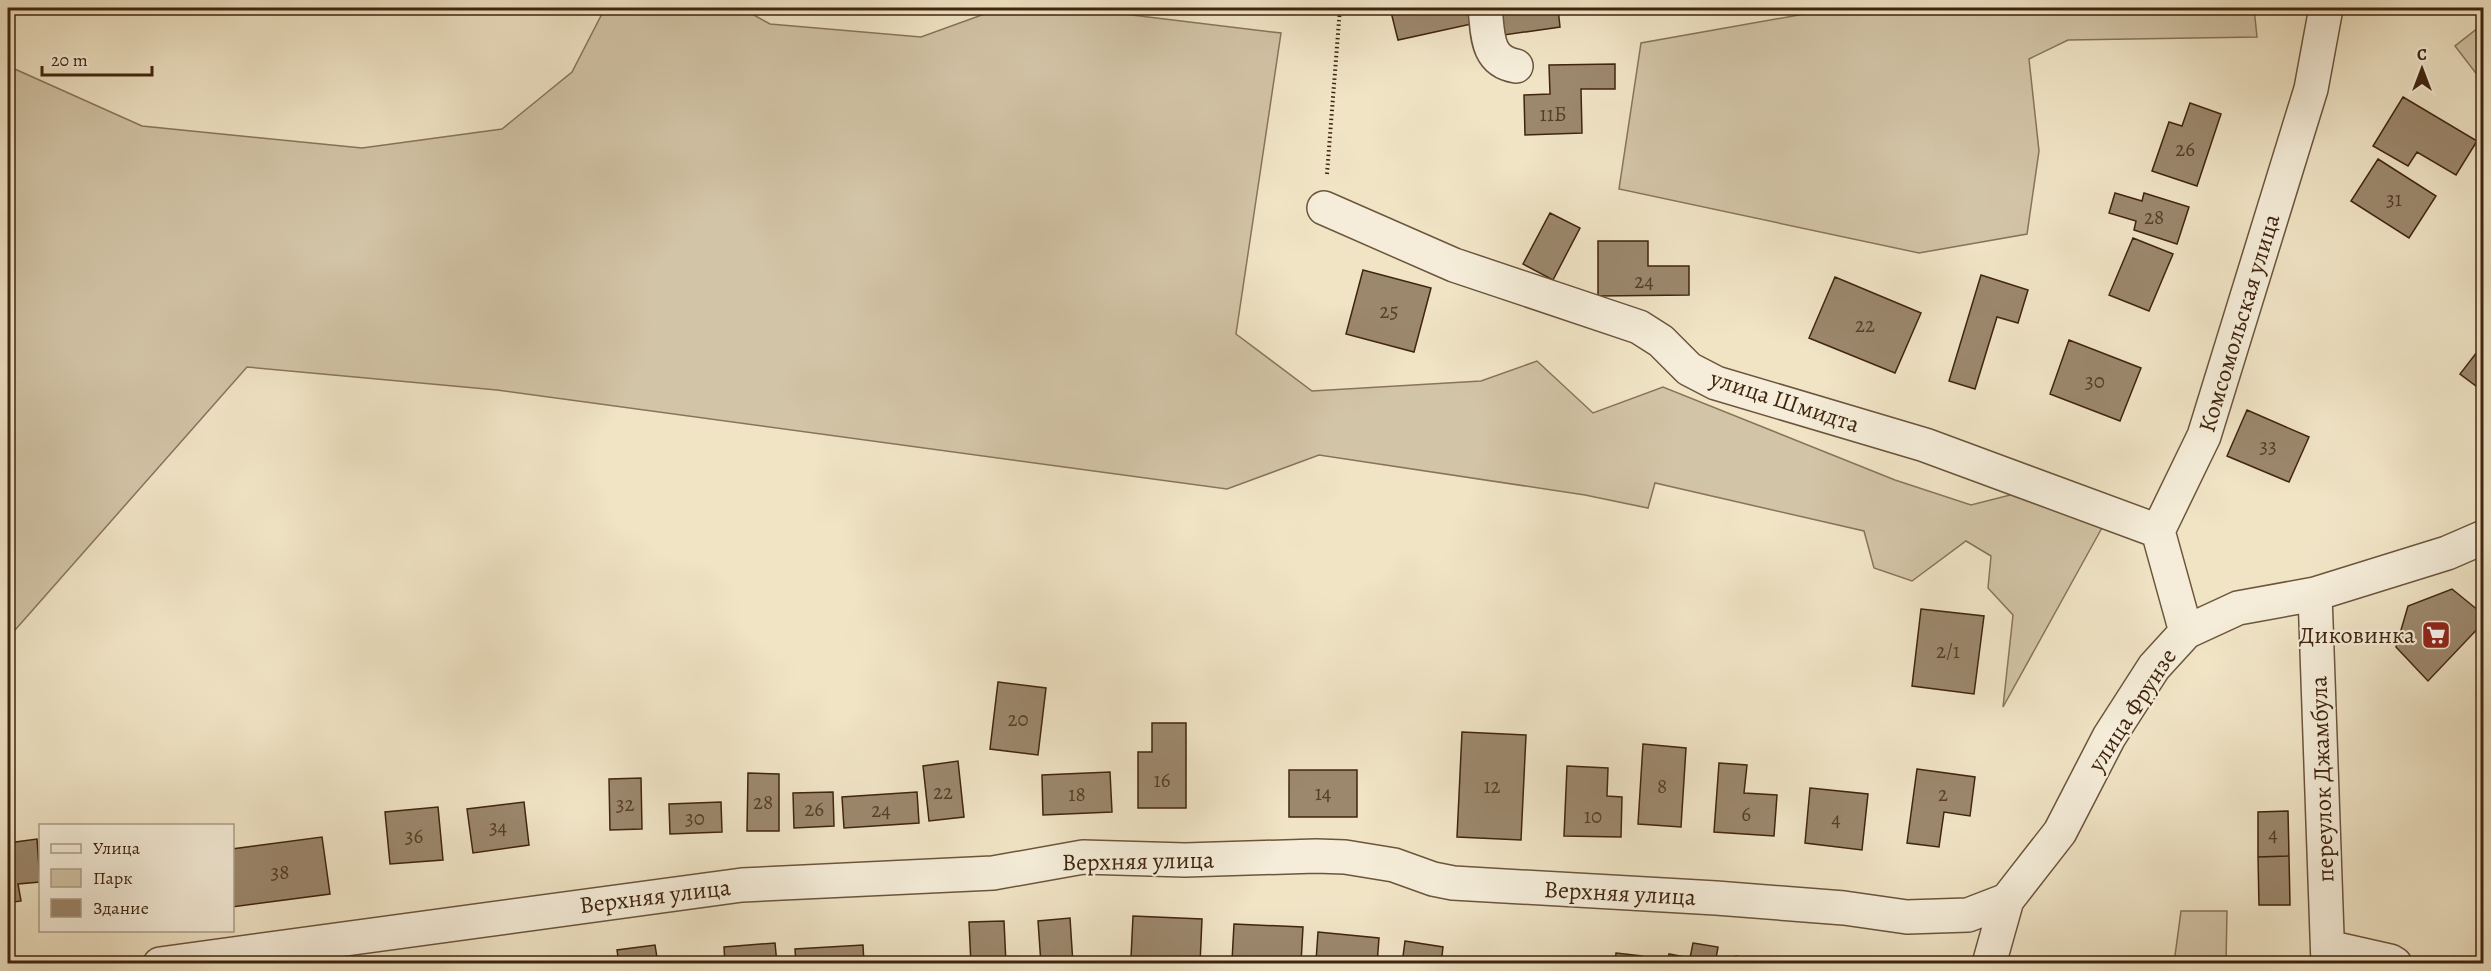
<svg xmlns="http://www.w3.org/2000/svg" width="2491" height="971" viewBox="0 0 2491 971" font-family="Alegreya,serif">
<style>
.green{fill:#d2c4a6;stroke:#89745a;stroke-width:1.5}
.building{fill:#9c886d;stroke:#40250e;stroke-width:1.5}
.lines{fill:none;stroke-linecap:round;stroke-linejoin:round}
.minor-casing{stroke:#6c553c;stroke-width:36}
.path{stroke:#40250e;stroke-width:4;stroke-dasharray:1.5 3;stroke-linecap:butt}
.minor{stroke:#f5edd9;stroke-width:33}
.labels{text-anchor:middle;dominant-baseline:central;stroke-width:4.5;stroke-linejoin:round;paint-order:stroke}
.number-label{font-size:21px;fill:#573e26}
.street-label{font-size:24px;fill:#40250e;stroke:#f5edd9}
.poi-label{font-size:24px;fill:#40250e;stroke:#f5edd9;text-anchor:end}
</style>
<rect width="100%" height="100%" fill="#f0e4c5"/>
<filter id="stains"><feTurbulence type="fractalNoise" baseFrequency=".00333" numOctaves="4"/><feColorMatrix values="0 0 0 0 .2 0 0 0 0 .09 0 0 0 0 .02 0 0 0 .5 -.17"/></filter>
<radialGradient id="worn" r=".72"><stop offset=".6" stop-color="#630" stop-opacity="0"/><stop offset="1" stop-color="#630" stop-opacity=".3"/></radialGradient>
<!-- green -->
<path class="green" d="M 605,8 L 741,8 L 770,24 L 921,37 L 1001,8 L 1074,8 L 1281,33 L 1236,334 L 1312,391 L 1481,381 L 1537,361 L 1593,413 L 1663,387 L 1895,480 L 1971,505 L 2014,494 L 2103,526 L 2003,707 L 2013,615 L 1988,588 L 1991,556 L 1966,541 L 1912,581 L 1874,568 L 1864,531 L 1655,483 L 1648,508 L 1585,495 L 1319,455 L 1227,489 L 497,390 L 247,367 L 8,638 L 8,66 L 142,126 L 362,148 L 502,129 L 572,72 Z
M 1838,8 L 2254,8 L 2257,37 L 2068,40 L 2029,59 L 2039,151 L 2027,234 L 1919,253 L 1619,189 L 1641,43 Z
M 2483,24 L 2483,72 L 2478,76 L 2455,46 Z
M 2181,911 L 2227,911 L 2226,963 L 2174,963 Z"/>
<!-- building -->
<path class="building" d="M 1390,8 L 1472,8 L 1476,23 L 1398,40 Z
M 1500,8 L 1558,8 L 1560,27 L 1504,35 Z
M 1615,64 L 1615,89 L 1581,89 L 1582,133 L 1525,135 L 1524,95 L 1550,94 L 1549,65 Z
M 2403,97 L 2477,141 L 2456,175 L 2417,152 L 2408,166 L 2373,146 Z
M 2190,103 L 2221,114 L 2197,186 L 2152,171 L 2169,122 L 2182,126 Z
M 2378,159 L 2436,196 L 2409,238 L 2351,201 Z
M 2115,193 L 2142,201 L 2144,193 L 2189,207 L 2177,244 L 2134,230 L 2136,221 L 2109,213 Z
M 1550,213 L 1580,228 L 1553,280 L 1523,264 Z
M 2133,238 L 2173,254 L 2149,311 L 2109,295 Z
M 1598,241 L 1648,241 L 1648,266 L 1689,266 L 1689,295 L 1598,296 Z
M 1363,270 L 1431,288 L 1414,352 L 1346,334 Z
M 1981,275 L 2028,290 L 2018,323 L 1997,317 L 1975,389 L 1949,381 Z
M 1835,277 L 1921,313 L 1895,373 L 1809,338 Z
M 2069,340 L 2141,368 L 2120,421 L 2050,394 Z
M 2484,343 L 2484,392 L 2460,374 Z
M 2247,410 L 2309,437 L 2289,482 L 2227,456 Z
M 2452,589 L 2484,615 L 2484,622 L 2428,681 L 2396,647 L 2408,606 Z
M 1921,609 L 1984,616 L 1974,694 L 1912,686 Z
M 998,682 L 1046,688 L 1038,755 L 990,749 Z
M 1152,723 L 1186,723 L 1186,808 L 1138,808 L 1138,752 L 1152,752 Z
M 1462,732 L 1526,735 L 1521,840 L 1457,837 Z
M 1643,744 L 1686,748 L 1681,827 L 1638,824 Z
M 958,761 L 964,817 L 929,821 L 923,766 Z
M 1719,763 L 1747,765 L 1744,793 L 1777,795 L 1774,836 L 1714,832 Z
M 1567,766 L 1608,768 L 1607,796 L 1622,797 L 1621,837 L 1564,836 Z
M 1917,769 L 1975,777 L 1970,816 L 1944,812 L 1939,847 L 1907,843 Z
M 1289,770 L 1357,770 L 1357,817 L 1289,817 Z
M 1110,772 L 1112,812 L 1043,815 L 1042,775 Z
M 748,773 L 779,774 L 779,831 L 747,831 Z
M 641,778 L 642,829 L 610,830 L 609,779 Z
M 1810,788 L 1868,794 L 1862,850 L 1805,843 Z
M 833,792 L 834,826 L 794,828 L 793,793 Z
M 917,792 L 919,823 L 844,828 L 842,797 Z
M 524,802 L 529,845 L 473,853 L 467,809 Z
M 721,802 L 722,832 L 670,834 L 669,804 Z
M 438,807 L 443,860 L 390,864 L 385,812 Z
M 2288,811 L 2289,856 L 2258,857 L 2258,812 Z
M 322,837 L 330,894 L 232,907 L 232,849 Z
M 37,839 L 40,882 L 18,884 L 21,901 L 8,903 L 8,843 Z
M 2289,856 L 2290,905 L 2259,905 L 2258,857 Z
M 1133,916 L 1202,919 L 1200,964 L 1180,964 L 1180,959 L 1131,958 Z
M 1070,918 L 1073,964 L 1041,964 L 1038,921 Z
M 1004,921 L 1006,964 L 971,964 L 969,922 Z
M 1234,924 L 1303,927 L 1301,963 L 1232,961 Z
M 1318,932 L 1379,938 L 1377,964 L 1316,961 Z
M 1405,941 L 1443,947 L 1441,964 L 1402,964 Z
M 775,943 L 777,964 L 725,964 L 724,947 Z
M 1693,943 L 1718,947 L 1715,964 L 1667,964 L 1669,954 L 1690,958 Z
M 655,945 L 658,964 L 619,964 L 617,950 Z
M 863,945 L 864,964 L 796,964 L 795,949 Z
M 1616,953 L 1642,956 L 1641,964 L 1615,964 Z
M 1736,956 L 1762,964 L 1734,964 Z"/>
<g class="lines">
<!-- minor casing -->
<g class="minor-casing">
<path id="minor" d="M 1485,8 C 1488,32 1485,61 1516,66
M 1324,208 L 1454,265 L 1639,327 L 1661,341 L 1689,369 L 1716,383 L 1925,445 L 2158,531
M 2315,594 L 2328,964
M 2186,632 L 2158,531 L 2204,436 L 2311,89 L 2326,8
M 2328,947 L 2390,961 L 2395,964
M 160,964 L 742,885 L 993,873 L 1083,857 L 1185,860 L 1316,856 L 1345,857 L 1394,865 L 1433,879 L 1453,883 L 1716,898 L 1844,908 L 1907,917 L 1968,915 L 2007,900
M 1989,964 L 2007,900 L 2060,832 L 2109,737 L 2154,667 L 2186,632 L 2238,608 L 2315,594 L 2447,553 L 2484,537"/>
</g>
<!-- path -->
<path class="path" d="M 1327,174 L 1340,8"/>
<!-- minor -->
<use href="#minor" class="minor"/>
</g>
<!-- icons -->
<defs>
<g id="supermarket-square" transform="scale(1.5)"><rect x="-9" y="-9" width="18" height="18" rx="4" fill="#8f2418" stroke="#f5edd9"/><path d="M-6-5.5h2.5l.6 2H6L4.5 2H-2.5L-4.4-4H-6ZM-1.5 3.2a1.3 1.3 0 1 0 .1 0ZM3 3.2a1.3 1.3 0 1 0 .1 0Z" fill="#fff"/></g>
</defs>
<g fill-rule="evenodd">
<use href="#supermarket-square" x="2436" y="635"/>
</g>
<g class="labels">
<!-- number labels -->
<g class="number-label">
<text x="1553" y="114">11Б</text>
<text x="2185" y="149">26</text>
<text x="2394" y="199">31</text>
<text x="2154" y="217">28</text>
<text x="1644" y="281">24</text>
<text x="1389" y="311">25</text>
<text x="1865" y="325">22</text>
<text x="2095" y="381">30</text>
<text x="2268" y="446">33</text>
<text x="1948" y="651">2/1</text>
<text x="1018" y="719">20</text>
<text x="1162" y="780">16</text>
<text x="1492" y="786">12</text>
<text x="1662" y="786">8</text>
<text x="943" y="792">22</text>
<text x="1323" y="793">14</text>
<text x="1077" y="794">18</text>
<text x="1943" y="794">2</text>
<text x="763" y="802">28</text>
<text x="625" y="804">32</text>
<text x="814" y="809">26</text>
<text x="881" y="810">24</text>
<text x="1746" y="814">6</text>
<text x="1593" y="816">10</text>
<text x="695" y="818">30</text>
<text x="1836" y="819">4</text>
<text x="498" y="827">34</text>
<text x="2273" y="834">4</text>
<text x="414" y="836">36</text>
<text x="280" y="872">38</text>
</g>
<!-- street labels -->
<g class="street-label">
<text transform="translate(2239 323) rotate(-73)">Комсомольская улица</text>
<text transform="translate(1785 401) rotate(18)">улица Шмидта</text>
<text transform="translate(2132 710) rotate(-57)">улица Фрунзе</text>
<text transform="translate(2322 779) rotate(-92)">переулок Джамбула</text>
<text transform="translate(1138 861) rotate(-1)">Верхняя улица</text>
<text transform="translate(1620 893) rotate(3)">Верхняя улица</text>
<text transform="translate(655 896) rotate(-7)">Верхняя улица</text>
</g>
<!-- poi labels -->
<g class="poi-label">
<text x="2415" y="635">Диковинка</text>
</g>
</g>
<!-- margin -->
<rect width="2491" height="971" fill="none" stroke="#f0e4c5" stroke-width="30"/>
<rect x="9" y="9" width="2473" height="953" fill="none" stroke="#40250e" stroke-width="3"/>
<rect x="15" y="15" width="2461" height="941" fill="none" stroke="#40250e" stroke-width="1.5"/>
<!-- legend -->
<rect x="39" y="824" width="195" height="108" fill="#f5edd9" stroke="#ad9d88" stroke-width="1.5"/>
<rect x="51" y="844" width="30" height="9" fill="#f5edd9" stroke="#ad9d88" stroke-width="1.5"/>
<text x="93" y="854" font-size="18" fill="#40250e">Улица</text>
<rect x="51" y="869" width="30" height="18" fill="#d2c4a6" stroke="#ad9d88" stroke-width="1.5"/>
<text x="93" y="884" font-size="18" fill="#40250e">Парк</text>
<rect x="51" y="899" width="30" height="18" fill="#9c886d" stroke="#ad9d88" stroke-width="1.5"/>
<text x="93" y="914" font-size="18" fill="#40250e">Здание</text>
<!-- north arrow -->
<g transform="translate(2422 69)" stroke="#f5edd9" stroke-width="4.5" paint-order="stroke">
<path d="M0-4.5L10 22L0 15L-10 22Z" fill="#40250e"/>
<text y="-9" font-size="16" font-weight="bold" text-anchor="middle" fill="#40250e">С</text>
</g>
<!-- scale -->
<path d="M42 66v9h110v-9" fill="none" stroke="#40250e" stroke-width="3"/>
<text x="51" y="66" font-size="18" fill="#40250e" stroke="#f5edd9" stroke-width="4.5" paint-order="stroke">20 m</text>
<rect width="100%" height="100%" filter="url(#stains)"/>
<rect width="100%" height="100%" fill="url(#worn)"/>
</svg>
